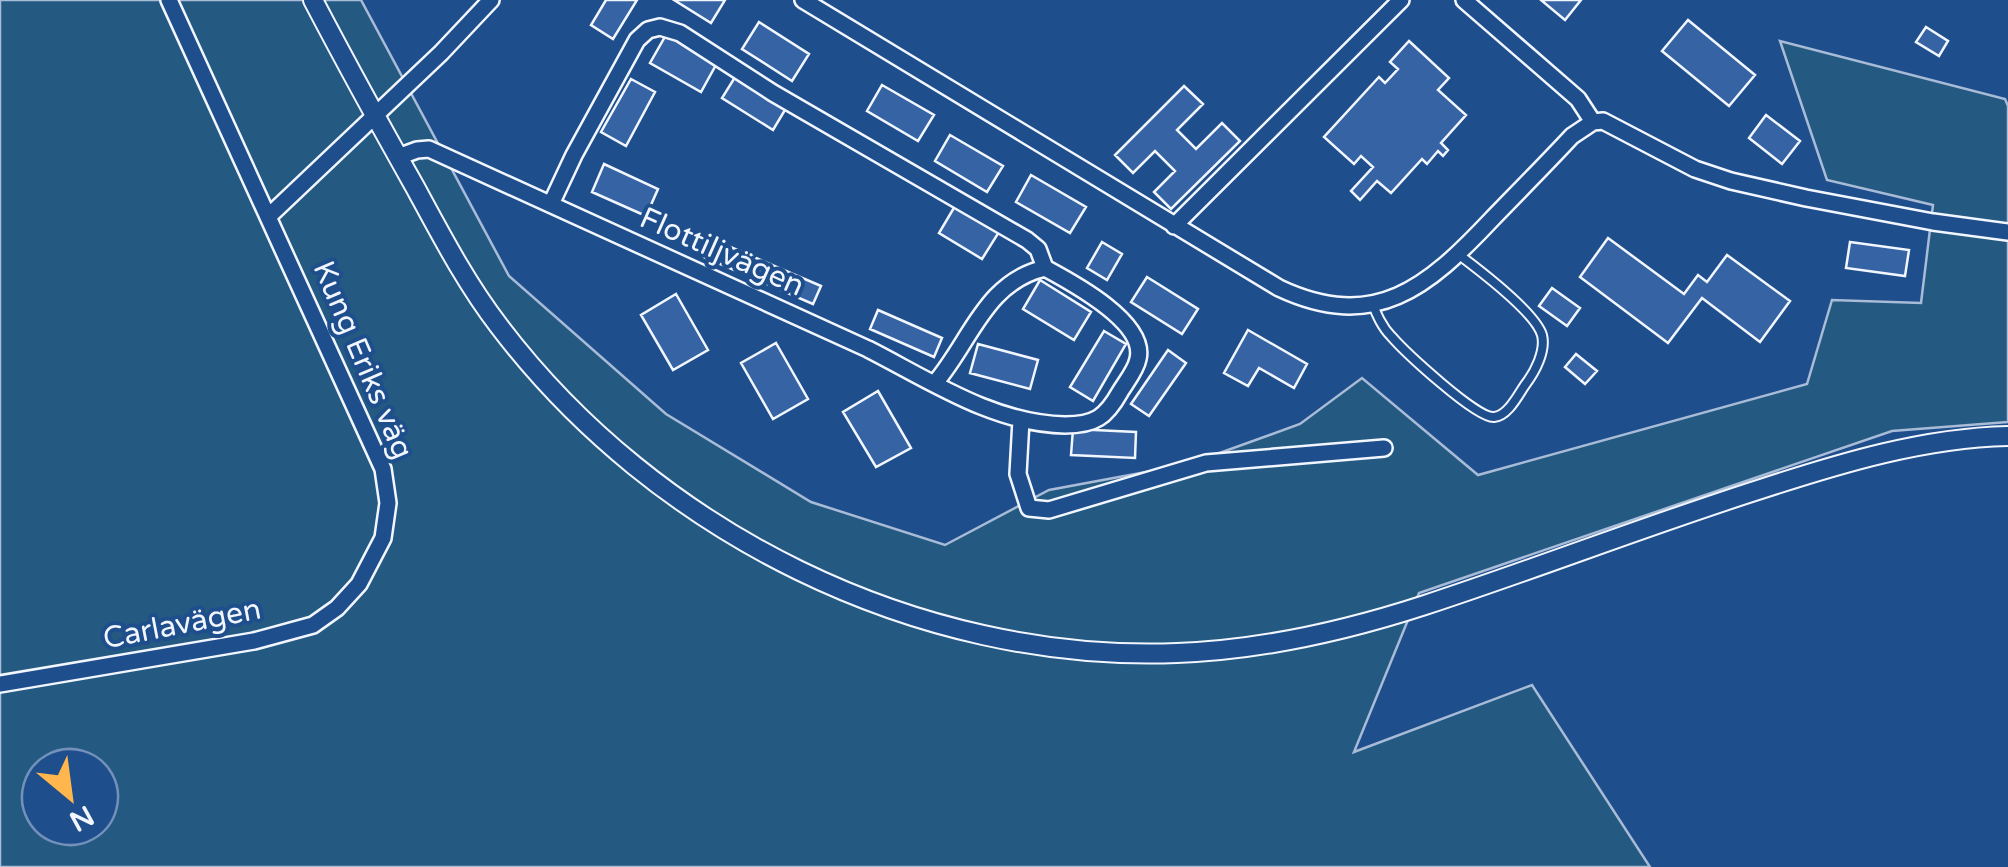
<svg xmlns="http://www.w3.org/2000/svg" width="2008" height="867" viewBox="0 0 2008 867" font-family="'Varela Round',sans-serif">
<style>
.green{fill:#245a82;stroke:#a8bbd7;stroke-width:2.5;fill-rule:evenodd}
.building{fill:#3563a3;stroke:#f2f6ff;stroke-width:2.5}
.lines{fill:none;stroke-linecap:round;stroke-linejoin:round}
.service-casing{stroke:#f2f6ff;stroke-width:12}
.minor-casing{stroke:#f2f6ff;stroke-width:20}
.tertiary-casing{stroke:#f2f6ff;stroke-width:22}
.service{stroke:#1f4e8c;stroke-width:8}
.minor{stroke:#1f4e8c;stroke-width:15}
.tertiary{stroke:#1f4e8c;stroke-width:18}
.labels{text-anchor:middle;dominant-baseline:central;stroke-width:8;stroke-linejoin:round;paint-order:stroke}
.street-label{font-size:30px;fill:#f2f6ff;stroke:#1f4e8c}
</style>
<rect width="100%" height="100%" fill="#1f4e8c"/>
<!-- green -->
<path class="green" d="M 0,0 L 361,0 L 509,276 L 666,414 L 811,502 L 945,545 L 1049,490 L 1189,464 L 1300,424 L 1362,378 L 1478,475 L 1807,384 L 1832,300 L 1921,303 L 1933,205 L 1827,180 L 1780,41 L 2005,99 L 2008,106 L 2008,422 L 1892,431 L 1419,593 L 1354,752 L 1532,685 L 1650,867 L 0,867 ZM 40,767 L 100,767 L 100,827 L 40,827 Z"/>
<!-- building -->
<path class="building" d="M 606,0 L 637,0 L 613,39 L 591,25 Z
M 674,0 L 725,0 L 711,23 Z
M 1541,0 L 1581,0 L 1565,20 Z
M 1688,20 L 1755,75 L 1729,106 L 1662,51 Z
M 759,22 L 809,54 L 792,81 L 742,49 Z
M 1926,27 L 1948,41 L 1939,56 L 1916,42 Z
M 666,35 L 717,63 L 701,92 L 650,63 Z
M 1409,41 L 1449,78 L 1438,90 L 1466,115 L 1441,143 L 1448,150 L 1443,156 L 1438,151 L 1427,164 L 1422,159 L 1391,193 L 1377,181 L 1360,200 L 1351,191 L 1373,167 L 1361,156 L 1354,164 L 1324,137 L 1379,77 L 1385,83 L 1398,69 L 1390,62 Z
M 737,74 L 788,105 L 773,130 L 722,98 Z
M 631,79 L 655,92 L 626,146 L 601,132 Z
M 882,85 L 934,115 L 918,141 L 867,111 Z
M 1184,86 L 1203,104 L 1177,130 L 1196,149 L 1222,123 L 1240,141 L 1171,209 L 1154,192 L 1175,171 L 1155,151 L 1133,173 L 1115,155 Z
M 1766,115 L 1800,141 L 1782,164 L 1749,138 Z
M 950,135 L 1003,166 L 987,192 L 935,161 Z
M 604,164 L 658,189 L 646,216 L 592,192 Z
M 1031,175 L 1086,207 L 1070,233 L 1016,202 Z
M 955,206 L 999,232 L 982,259 L 939,233 Z
M 1608,238 L 1684,294 L 1698,275 L 1707,282 L 1727,255 L 1790,301 L 1760,342 L 1702,298 L 1668,343 L 1580,277 Z
M 712,239 L 821,286 L 813,304 L 704,257 Z
M 1102,242 L 1122,254 L 1107,280 L 1087,268 Z
M 1850,242 L 1909,250 L 1905,276 L 1846,268 Z
M 1147,277 L 1198,309 L 1182,334 L 1131,302 Z
M 1040,280 L 1091,312 L 1074,340 L 1023,309 Z
M 1552,288 L 1580,308 L 1567,326 L 1539,306 Z
M 676,294 L 708,350 L 673,370 L 641,315 Z
M 878,310 L 942,338 L 934,357 L 870,329 Z
M 1248,330 L 1307,364 L 1294,388 L 1259,368 L 1248,386 L 1224,373 Z
M 1104,331 L 1126,344 L 1093,401 L 1070,387 Z
M 776,343 L 808,399 L 773,419 L 741,363 Z
M 978,344 L 1038,360 L 1030,389 L 970,373 Z
M 1168,350 L 1186,363 L 1149,416 L 1131,404 Z
M 1576,354 L 1597,371 L 1585,384 L 1565,367 Z
M 878,391 L 911,448 L 876,467 L 843,412 Z
M 1073,429 L 1136,432 L 1135,458 L 1071,455 Z"/>
<g class="lines">
<!-- service casing -->
<g class="service-casing">
<path id="service" d="M 1372,303 C 1377,315 1382,327 1391,336 C 1405,352 1477,419 1494,417 C 1508,416 1518,395 1525,385 C 1535,372 1546,351 1542,335 C 1535,312 1478,269 1458,254"/>
</g>
<!-- minor casing -->
<g class="minor-casing">
<path id="minor" d="M 803,0 L 1279,288 C 1375,333 1428,287 1492,219 C 1519,191 1546,164 1572,136 L 1593,122 L 1603,121 L 1695,169 L 1731,181 L 1806,198 L 1933,222 L 2008,232
M 1464,0 L 1578,99 L 1593,122
M 398,157 L 417,150 L 429,149 L 868,349 C 929,380 994,424 1065,425 C 1095,425 1106,417 1120,392 C 1126,382 1136,370 1138,359 C 1147,322 1071,282 1045,268 C 985,282 971,341 935,383
M 551,204 L 574,155 L 637,40 L 648,30 L 660,27 L 680,33 L 773,93 L 1027,240 L 1038,249 L 1045,268
M 269,216 L 441,53 L 491,0
M 1174,226 L 1401,0
M 1021,420 L 1018,474 L 1029,508 L 1049,510 L 1206,463 L 1384,448
M 0,684 L 254,641 L 313,625 L 337,608 L 359,584 L 383,538 L 388,503 L 383,469 L 169,0"/>
</g>
<!-- tertiary casing -->
<g class="tertiary-casing">
<path id="tertiary" d="M 313,0 C 346,63 380,125 415,187 C 441,235 466,283 499,326 C 655,532 917,663 1177,653 C 1261,650 1345,631 1425,605 C 1538,568 1648,525 1761,489 C 1841,463 1923,438 2008,436"/>
</g>
<!-- service -->
<use href="#service" class="service"/>
<!-- minor -->
<use href="#minor" class="minor"/>
<!-- tertiary -->
<use href="#tertiary" class="tertiary"/>
</g>
<g class="labels">
<!-- street labels -->
<g class="street-label">
<text transform="translate(722 252) rotate(24)">Flottiljvägen</text>
<text transform="translate(363 360) rotate(67)">Kung Eriks väg</text>
<text transform="translate(182 624) rotate(-11)">Carlavägen</text>
</g>
</g>
<!-- north arrow -->
<g transform="translate(70 797) rotate(151)"><circle r="48" fill="#1f4e8c" stroke="#7391ba" stroke-width="2.5"/>
<path d="M0-8L18 38L0 25L-18 38Z" fill="#ffb74d"/>
<text y="-15" font-size="28" font-weight="bold" text-anchor="middle" fill="#f2f6ff">N</text>
</g>
</svg>
